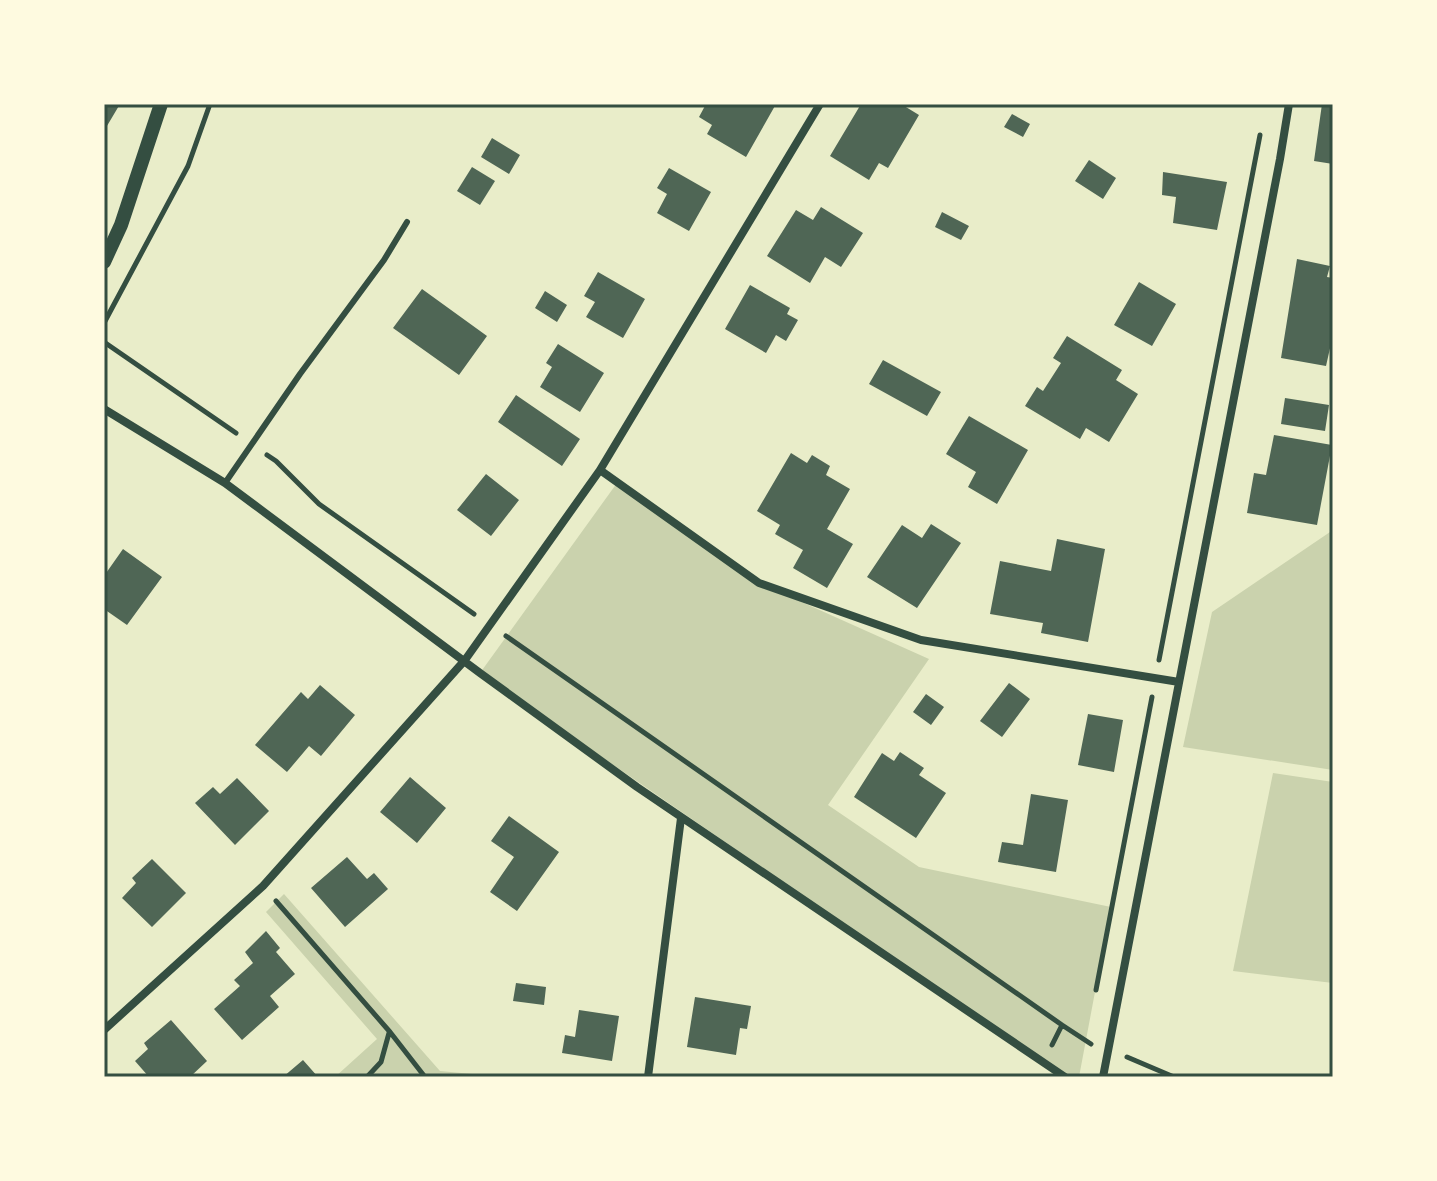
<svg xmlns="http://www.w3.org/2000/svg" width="1437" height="1181" viewBox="0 0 1437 1181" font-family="'Fira Sans',sans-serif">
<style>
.green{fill:#cad2ad}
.building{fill:#4f6655}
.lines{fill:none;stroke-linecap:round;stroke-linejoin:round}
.path{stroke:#344e41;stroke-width:5}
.service{stroke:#344e41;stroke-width:6}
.minor{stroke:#344e41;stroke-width:8}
.tertiary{stroke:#344e41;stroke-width:14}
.neatline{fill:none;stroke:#344e41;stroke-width:3}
</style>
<rect width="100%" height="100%" fill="#e9edc9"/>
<!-- green -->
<path class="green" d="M 617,483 L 759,583 L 929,659 L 828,805 L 919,867 L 1111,907 L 1079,1077 L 1066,1077 L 480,673 Z
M 1333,530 L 1333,770 L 1183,747 L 1212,612 Z
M 1273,773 L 1333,782 L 1333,983 L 1233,971 Z
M 284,894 L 440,1071 L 504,1077 L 335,1077 L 377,1039 L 266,912 Z"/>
<!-- building -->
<path class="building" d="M 104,104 L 120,104 L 104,131 Z
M 706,104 L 776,104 L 746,157 L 707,134 L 712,125 L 699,117 Z
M 861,104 L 901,104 L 919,115 L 888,168 L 879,163 L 869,180 L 830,156 Z
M 1322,104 L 1333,106 L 1333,164 L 1314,161 Z
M 1012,114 L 1030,124 L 1023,137 L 1004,127 Z
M 492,138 L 520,155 L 509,174 L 481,157 Z
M 1089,160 L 1116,178 L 1103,199 L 1075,181 Z
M 472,167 L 495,181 L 480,205 L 457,191 Z
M 669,168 L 711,192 L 689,231 L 657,213 L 667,194 L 657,188 Z
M 1163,172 L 1227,182 L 1217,230 L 1173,223 L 1176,197 L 1162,195 Z
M 821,207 L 863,233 L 841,267 L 825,257 L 810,283 L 767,256 L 796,210 L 813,220 Z
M 942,212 L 969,226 L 961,240 L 935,227 Z
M 1297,259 L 1330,266 L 1327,277 L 1333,278 L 1333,335 L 1326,366 L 1281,358 Z
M 598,272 L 645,299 L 623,338 L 586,317 L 595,302 L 584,296 Z
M 1139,282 L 1176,304 L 1152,346 L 1114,325 Z
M 750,285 L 790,308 L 787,314 L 798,320 L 786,341 L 776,335 L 766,353 L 725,329 Z
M 422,289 L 487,336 L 459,375 L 393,328 Z
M 545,291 L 567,305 L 557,322 L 535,308 Z
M 1067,336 L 1122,370 L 1116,380 L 1138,394 L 1109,442 L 1086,428 L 1080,439 L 1025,406 L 1037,387 L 1043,391 L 1061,363 L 1053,358 Z
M 558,344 L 604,373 L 580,412 L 540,387 L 552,367 L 546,363 Z
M 883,360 L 941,392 L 927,416 L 869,384 Z
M 516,395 L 580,439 L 562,466 L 498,422 Z
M 1285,398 L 1329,405 L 1325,431 L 1281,424 Z
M 969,416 L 1028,450 L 997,504 L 968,487 L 976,472 L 946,454 Z
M 1274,435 L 1332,445 L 1317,525 L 1247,513 L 1254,473 L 1266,475 Z
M 791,453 L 807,463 L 812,455 L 830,466 L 826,475 L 850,489 L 827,529 L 853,544 L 827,588 L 793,568 L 803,550 L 775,534 L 780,525 L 757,511 Z
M 486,474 L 519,500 L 491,536 L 457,510 Z
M 931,524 L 961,543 L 917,608 L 867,577 L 902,525 L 922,538 Z
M 1057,539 L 1105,549 L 1088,642 L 1041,633 L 1043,623 L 990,614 L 1000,561 L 1051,571 Z
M 123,549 L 162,577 L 127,625 L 104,609 L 104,576 Z
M 1009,683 L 1030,699 L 1002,737 L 980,721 Z
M 320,685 L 355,715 L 321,756 L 309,746 L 287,772 L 255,745 L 301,692 L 308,699 Z
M 926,694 L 944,707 L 931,725 L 913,712 Z
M 1088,714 L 1123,720 L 1114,772 L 1078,765 Z
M 900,752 L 924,768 L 919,775 L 946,793 L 916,838 L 854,797 L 882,753 L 894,761 Z
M 410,777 L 446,808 L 417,843 L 380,812 Z
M 237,778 L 269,811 L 235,845 L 195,803 L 213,787 L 220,794 Z
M 1031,794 L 1068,800 L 1056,872 L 998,862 L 1002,842 L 1023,845 Z
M 509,816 L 559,852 L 517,911 L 490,892 L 514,857 L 491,841 Z
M 347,857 L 367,879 L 374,873 L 388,889 L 345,927 L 311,888 Z
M 152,859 L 186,893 L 152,927 L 122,898 L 136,883 L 132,878 Z
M 266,931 L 280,948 L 276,952 L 295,974 L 270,996 L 279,1007 L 242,1040 L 214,1009 L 240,986 L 234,980 L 253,963 L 245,952 Z
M 516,983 L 546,987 L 544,1005 L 513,1001 Z
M 695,997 L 751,1006 L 747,1029 L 740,1028 L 736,1055 L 687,1047 Z
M 579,1010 L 619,1016 L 612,1061 L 562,1053 L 565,1035 L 575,1037 Z
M 171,1020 L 207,1061 L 190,1077 L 149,1077 L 135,1061 L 148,1049 L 144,1043 Z
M 303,1060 L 318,1077 L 283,1077 Z"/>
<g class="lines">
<!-- path -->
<path class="path" d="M 104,323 L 188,166 L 210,104
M 104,342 L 236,433
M 267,455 L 276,461 L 319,504 L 474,614
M 506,636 L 1062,1025
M 1159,660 L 1260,135
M 276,901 L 390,1032 L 425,1077
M 1096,990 L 1152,697
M 1052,1045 L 1062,1025 L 1091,1044
M 1127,1057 L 1174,1077
M 367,1077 L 381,1062 L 389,1033"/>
<!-- service -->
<path class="service" d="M 225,483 L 300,374 L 384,260 L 407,222"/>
<!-- minor -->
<path class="minor" d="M 104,409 L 225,483 L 480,673 L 637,787 L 1065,1077
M 600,470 L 759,583 L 921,640 L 1179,682
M 104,1030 L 263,886 L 465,660 L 600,470 L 820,104
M 648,1077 L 681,818
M 1103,1077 L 1280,159 L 1289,104"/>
<!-- tertiary -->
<path class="tertiary" d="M 104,262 L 121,225 L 161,104"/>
</g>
<!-- border -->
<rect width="1437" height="1181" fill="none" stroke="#fefae0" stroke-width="212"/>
<rect x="106" y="106" width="1225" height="969" class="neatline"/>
</svg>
